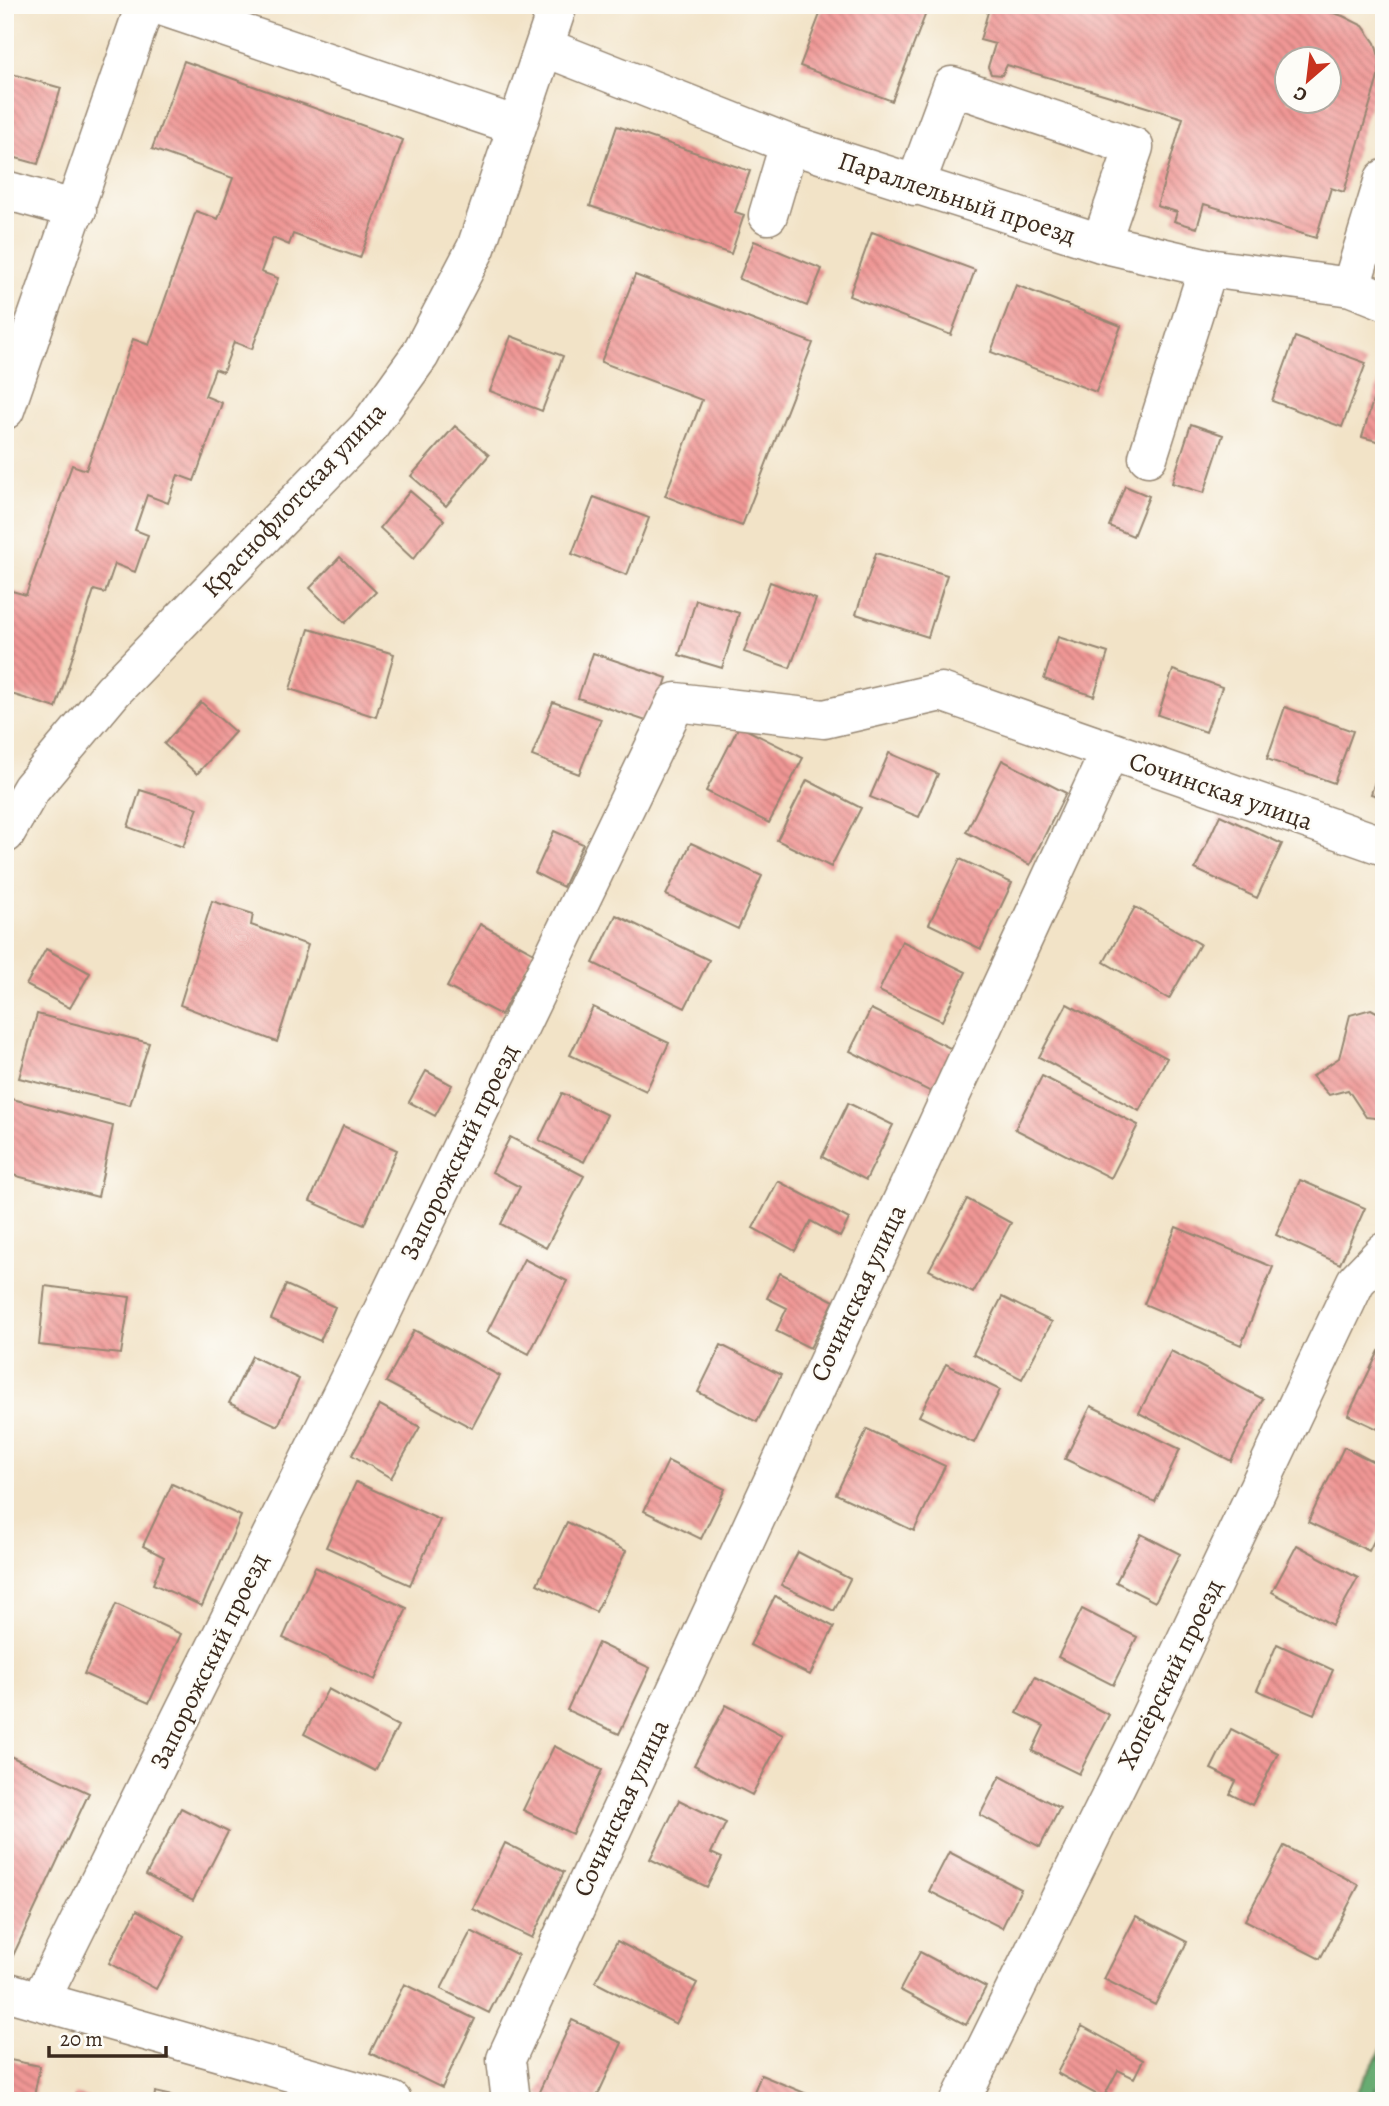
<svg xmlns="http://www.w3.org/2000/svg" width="1389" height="2106" viewBox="0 0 1389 2106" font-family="Alegreya,serif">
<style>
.forest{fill:url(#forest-firs);stroke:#516b48;stroke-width:2}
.building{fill:url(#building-back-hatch);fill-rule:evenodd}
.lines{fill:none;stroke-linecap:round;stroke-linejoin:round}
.minor-casing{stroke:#968672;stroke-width:41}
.minor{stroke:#fff;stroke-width:38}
.labels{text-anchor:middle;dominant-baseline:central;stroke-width:5;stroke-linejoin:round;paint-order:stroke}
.street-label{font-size:26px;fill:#3b2a1e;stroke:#fdfcf7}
</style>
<defs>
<pattern id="forest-firs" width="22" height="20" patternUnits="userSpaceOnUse" patternTransform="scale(1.75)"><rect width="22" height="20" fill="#67ac72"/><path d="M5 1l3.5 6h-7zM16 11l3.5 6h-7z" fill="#568c5d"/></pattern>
<pattern id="building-back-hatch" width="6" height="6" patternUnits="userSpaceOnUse" patternTransform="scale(1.75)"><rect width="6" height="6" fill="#f09795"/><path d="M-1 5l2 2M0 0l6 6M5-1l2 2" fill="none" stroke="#c47b79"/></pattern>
</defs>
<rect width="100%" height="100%" fill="#fdfcf7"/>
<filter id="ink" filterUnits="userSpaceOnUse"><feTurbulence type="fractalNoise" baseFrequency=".0143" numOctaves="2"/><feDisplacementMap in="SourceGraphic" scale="14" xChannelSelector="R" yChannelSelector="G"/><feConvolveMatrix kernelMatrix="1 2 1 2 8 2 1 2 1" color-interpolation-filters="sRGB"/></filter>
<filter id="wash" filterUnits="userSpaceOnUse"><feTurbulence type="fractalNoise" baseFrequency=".00686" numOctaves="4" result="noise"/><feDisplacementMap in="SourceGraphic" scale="28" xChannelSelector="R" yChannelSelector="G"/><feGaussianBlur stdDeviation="1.57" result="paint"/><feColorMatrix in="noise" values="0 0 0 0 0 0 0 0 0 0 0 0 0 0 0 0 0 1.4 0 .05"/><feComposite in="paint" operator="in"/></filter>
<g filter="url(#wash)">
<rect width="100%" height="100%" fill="#f2e3c7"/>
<!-- forest -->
<path class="forest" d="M 1384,2045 L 1384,2101 L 1351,2101 Z"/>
<g id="blocks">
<!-- building -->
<path class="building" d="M 814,5 L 929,5 L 892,101 L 800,66 L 822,9 Z
M 990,5 L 1308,5 L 1343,16 L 1363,26 L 1375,43 L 1380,60 L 1379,74 L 1344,192 L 1331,188 L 1316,238 L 1204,204 L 1197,228 L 1174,221 L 1177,212 L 1157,206 L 1183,118 L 1007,65 L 1002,75 L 991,74 L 988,67 L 995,44 L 980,40 ZM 1288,60 L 1330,60 L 1330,102 L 1288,102 Z
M 184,61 L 403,140 L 360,258 L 293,234 L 289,245 L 273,238 L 261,272 L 278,278 L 252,349 L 234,342 L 223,372 L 215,369 L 205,396 L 222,403 L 194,481 L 178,475 L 168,503 L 147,495 L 135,530 L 148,535 L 135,572 L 115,564 L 105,593 L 94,590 L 56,708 L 5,692 L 9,679 L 5,678 L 5,589 L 26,595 L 72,465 L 86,470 L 133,339 L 149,345 L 196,211 L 218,219 L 233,178 L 152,149 Z
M 5,72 L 61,88 L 38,164 L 5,155 Z
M 617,126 L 750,171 L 735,212 L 744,215 L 731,254 L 590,206 Z
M 872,232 L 975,270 L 951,335 L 849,296 Z
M 754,241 L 822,269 L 807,306 L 739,279 Z
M 635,275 L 813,343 L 742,526 L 665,496 L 702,400 L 601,362 Z
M 1016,285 L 1121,326 L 1096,392 L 991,352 Z
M 511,336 L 563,356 L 542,411 L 490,391 Z
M 1295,337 L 1366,363 L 1342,427 L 1272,401 Z
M 1384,364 L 1384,443 L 1362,437 Z
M 1191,424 L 1223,435 L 1204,493 L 1172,483 Z
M 455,426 L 489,455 L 446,506 L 411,476 Z
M 1125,486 L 1149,496 L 1133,536 L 1109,526 Z
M 410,491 L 444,520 L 413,559 L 380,528 Z
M 594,497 L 649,518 L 627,575 L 572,554 Z
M 876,553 L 947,575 L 928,637 L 856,614 Z
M 340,557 L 376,592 L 345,623 L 310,588 Z
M 770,582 L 816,599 L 790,668 L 744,652 Z
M 696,600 L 739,613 L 722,668 L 679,655 Z
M 309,629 L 394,654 L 376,717 L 290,689 Z
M 1058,637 L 1108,653 L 1094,696 L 1044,679 Z
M 593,653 L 667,678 L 652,723 L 578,698 Z
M 1173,670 L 1222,687 L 1206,732 L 1158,715 Z
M 201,702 L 235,732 L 197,774 L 164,744 Z
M 553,702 L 601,719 L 579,774 L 532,756 Z
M 1285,707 L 1353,731 L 1334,783 L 1267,759 Z
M 739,726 L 803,758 L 769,823 L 706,791 Z
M 889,753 L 938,774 L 919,817 L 870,797 Z
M 1384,753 L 1384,798 L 1371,794 Z
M 1002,760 L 1066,793 L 1030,865 L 966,832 Z
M 807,780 L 861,808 L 831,867 L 777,840 Z
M 140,790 L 198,808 L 183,847 L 128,827 Z
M 1220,815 L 1282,844 L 1257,898 L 1195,869 Z
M 554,831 L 583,844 L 563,887 L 535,873 Z
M 691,843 L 762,876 L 738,929 L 666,895 Z
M 960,859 L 1012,883 L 981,949 L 929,924 Z
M 212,901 L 253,914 L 251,925 L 308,945 L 277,1042 L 180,1005 Z
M 1135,907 L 1200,944 L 1169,999 L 1104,962 Z
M 616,915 L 709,960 L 685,1008 L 593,963 Z
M 480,924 L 534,953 L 501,1015 L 447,987 Z
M 902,941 L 966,972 L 942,1021 L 879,991 Z
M 46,949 L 90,973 L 70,1008 L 26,985 Z
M 1067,1004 L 1167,1058 L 1139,1111 L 1039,1057 Z
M 593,1007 L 669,1043 L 646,1091 L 570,1055 Z
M 871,1009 L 954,1050 L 933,1093 L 850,1051 Z
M 1371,1009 L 1384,1016 L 1384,1119 L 1366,1117 L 1348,1090 L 1329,1095 L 1312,1076 L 1339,1058 L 1350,1015 Z
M 37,1014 L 149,1043 L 130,1105 L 19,1078 Z
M 426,1071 L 452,1085 L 435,1116 L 409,1102 Z
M 1042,1076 L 1138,1125 L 1111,1178 L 1015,1129 Z
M 562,1093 L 607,1115 L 584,1162 L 539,1140 Z
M 5,1097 L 113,1126 L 98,1197 L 5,1173 Z
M 848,1103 L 893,1125 L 866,1180 L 822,1157 Z
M 343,1126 L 397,1150 L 364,1225 L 310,1201 Z
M 510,1137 L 584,1176 L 546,1248 L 501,1224 L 520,1187 L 492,1172 Z
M 1300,1180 L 1365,1208 L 1340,1264 L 1276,1235 Z
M 778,1181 L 849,1219 L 840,1237 L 811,1221 L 795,1251 L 753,1228 Z
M 967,1199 L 1011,1223 L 973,1293 L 929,1270 Z
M 1176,1227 L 1273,1267 L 1241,1345 L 1144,1304 Z
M 524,1259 L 567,1281 L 529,1354 L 487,1332 Z
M 780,1273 L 834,1301 L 810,1348 L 776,1331 L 787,1308 L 767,1298 Z
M 286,1285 L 335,1307 L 320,1341 L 271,1319 Z
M 45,1286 L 130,1297 L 121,1354 L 39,1345 Z
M 1002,1297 L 1052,1322 L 1022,1379 L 973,1354 Z
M 414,1330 L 500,1376 L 472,1428 L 386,1382 Z
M 721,1345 L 781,1375 L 757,1422 L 698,1392 Z
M 1171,1351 L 1263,1399 L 1231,1461 L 1139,1413 Z
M 1379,1351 L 1384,1354 L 1384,1432 L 1348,1415 Z
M 252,1356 L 299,1379 L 278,1426 L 229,1403 Z
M 946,1364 L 1000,1390 L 974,1443 L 919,1416 Z
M 380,1405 L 420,1427 L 391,1478 L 352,1455 Z
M 1091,1406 L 1180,1449 L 1155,1502 L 1065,1459 Z
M 867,1429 L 945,1466 L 914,1531 L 836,1494 Z
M 1344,1447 L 1384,1467 L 1384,1521 L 1369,1551 L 1308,1522 Z
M 668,1461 L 725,1489 L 701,1539 L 644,1511 Z
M 356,1482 L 440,1520 L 410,1585 L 326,1547 Z
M 172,1484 L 241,1516 L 202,1606 L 153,1584 L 164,1557 L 143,1546 Z
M 567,1522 L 626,1551 L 596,1612 L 537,1584 Z
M 1141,1534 L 1180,1554 L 1155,1602 L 1116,1582 Z
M 1297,1545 L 1358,1578 L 1332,1625 L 1272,1592 Z
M 798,1552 L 850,1579 L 834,1611 L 781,1585 Z
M 315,1567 L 407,1608 L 375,1680 L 283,1638 Z
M 775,1596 L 834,1627 L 810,1675 L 750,1645 Z
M 116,1604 L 181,1634 L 149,1703 L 84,1674 Z
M 1082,1609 L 1137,1637 L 1113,1685 L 1058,1657 Z
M 598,1643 L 650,1668 L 619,1734 L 567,1710 Z
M 1277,1644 L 1333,1670 L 1314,1714 L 1257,1690 Z
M 1035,1677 L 1109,1715 L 1079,1774 L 1032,1751 L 1044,1726 L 1017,1713 Z
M 328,1689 L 398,1726 L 375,1771 L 304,1734 Z
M 726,1705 L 783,1735 L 752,1795 L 694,1765 Z
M 1231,1729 L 1278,1753 L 1252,1805 L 1230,1794 L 1236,1781 L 1211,1769 Z
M 554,1746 L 602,1770 L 572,1834 L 523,1810 Z
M 10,1756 L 89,1793 L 11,1960 L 5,1958 L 5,1766 Z
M 1000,1776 L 1060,1808 L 1040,1847 L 980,1815 Z
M 679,1800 L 726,1823 L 711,1853 L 722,1858 L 707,1887 L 650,1859 Z
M 181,1808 L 228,1832 L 193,1900 L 146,1875 Z
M 505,1843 L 564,1872 L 532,1938 L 473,1909 Z
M 1284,1846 L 1359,1885 L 1320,1959 L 1245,1920 Z
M 949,1852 L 1021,1889 L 1002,1928 L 929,1891 Z
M 137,1910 L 184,1936 L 156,1989 L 109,1963 Z
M 1136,1916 L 1187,1942 L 1155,2005 L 1104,1979 Z
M 471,1931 L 518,1955 L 489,2013 L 441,1989 Z
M 617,1941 L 697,1983 L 676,2024 L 595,1982 Z
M 920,1952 L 986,1987 L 966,2025 L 900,1990 Z
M 404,1984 L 475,2019 L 442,2088 L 370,2053 Z
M 572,2020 L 622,2043 L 595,2101 L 553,2101 L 538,2094 Z
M 1082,2026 L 1143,2060 L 1134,2078 L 1118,2070 L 1103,2098 L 1057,2073 Z
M 5,2059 L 40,2066 L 33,2101 L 5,2101 Z
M 761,2075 L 824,2101 L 750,2101 Z
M 155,2092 L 191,2100 L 191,2101 L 154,2101 Z
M 75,2094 L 98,2100 L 98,2101 L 73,2101 Z"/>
</g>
</g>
<g filter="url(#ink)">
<use href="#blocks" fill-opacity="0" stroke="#968672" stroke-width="2"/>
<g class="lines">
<!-- minor casing -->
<g class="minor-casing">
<path id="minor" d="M 158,5 L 517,126
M 544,47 L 789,144 L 1101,243 L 1208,268 L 1351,287 L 1384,300
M 915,186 L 952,86 L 1134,147 L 1101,243
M 5,190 L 77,210
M 768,215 L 789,144
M 1351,287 L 1384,179
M 5,410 L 145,5
M 1148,457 L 1208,268
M 5,834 L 31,789 L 113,691 L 367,429 L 420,355 L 476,248 L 558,5
M 5,1991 L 392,2101
M 40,2001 L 370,1337 L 676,702 L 824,719 L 941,692 L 1384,846
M 511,2101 L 506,2059 L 1109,753
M 960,2101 L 1144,1729 L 1356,1281 L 1384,1252"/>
</g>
<!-- minor -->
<use href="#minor" class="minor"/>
</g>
</g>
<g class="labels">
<!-- street labels -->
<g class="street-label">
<text transform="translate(957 198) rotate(18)">Параллельный проезд</text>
<text transform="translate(294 500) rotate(-47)">Краснофлотская улица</text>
<text transform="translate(1221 791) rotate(19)">Сочинская улица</text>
<text transform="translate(459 1152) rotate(-64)">Запорожский проезд</text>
<text transform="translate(858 1293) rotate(-65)">Сочинская улица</text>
<text transform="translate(209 1661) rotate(-64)">Запорожский проезд</text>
<text transform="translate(1170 1674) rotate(-64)">Хопёрский проезд</text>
<text transform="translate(621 1808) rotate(-65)">Сочинская улица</text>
</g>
</g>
<!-- margin -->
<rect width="1389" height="2106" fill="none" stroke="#fdfcf7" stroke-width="28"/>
<!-- north arrow -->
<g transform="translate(1308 80) rotate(208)"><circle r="33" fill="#fdfcf7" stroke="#afa8a0" stroke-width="2"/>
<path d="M0-5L12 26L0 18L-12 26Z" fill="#c8321e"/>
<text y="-10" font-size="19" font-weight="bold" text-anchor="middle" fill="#3b2a1e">С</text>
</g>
<!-- scale -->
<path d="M49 2046v10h117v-10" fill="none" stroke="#3b2a1e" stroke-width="3.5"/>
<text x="60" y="2046" font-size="21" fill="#3b2a1e" stroke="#fdfcf7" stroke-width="5" paint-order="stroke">20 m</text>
</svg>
